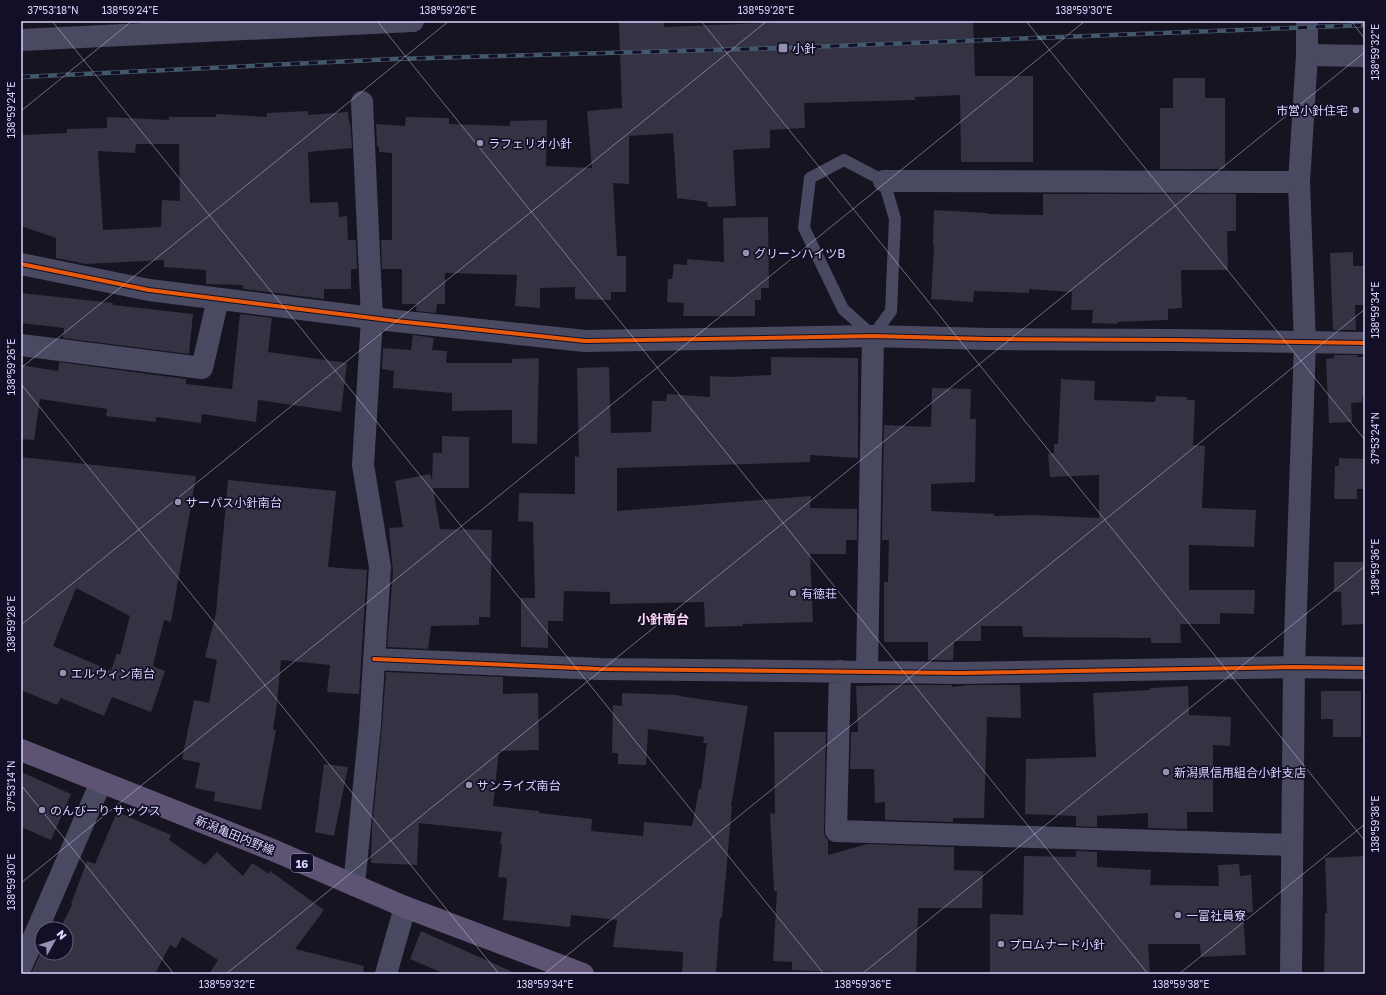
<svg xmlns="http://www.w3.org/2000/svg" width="1386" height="995" viewBox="0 0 1386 995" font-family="'Golos Text','Noto Sans JP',sans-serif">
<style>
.building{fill:#343243;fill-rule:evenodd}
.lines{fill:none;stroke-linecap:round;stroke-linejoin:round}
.service{stroke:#4a4962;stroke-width:12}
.minor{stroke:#4a4962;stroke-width:22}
.tertiary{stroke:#4a4962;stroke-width:22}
.primary{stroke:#5e5373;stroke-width:22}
.rail-casing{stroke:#43596b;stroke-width:4.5}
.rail{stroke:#130f26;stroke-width:3;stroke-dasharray:9;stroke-linecap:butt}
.cycleway-casing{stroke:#130f26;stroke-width:6}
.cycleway{stroke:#e8590c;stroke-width:4}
.ticks{fill:none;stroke:#d9d4ff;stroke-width:1;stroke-opacity:0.45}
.poi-dot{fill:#9591b1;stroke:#130f26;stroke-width:1.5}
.labels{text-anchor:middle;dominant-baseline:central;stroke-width:3.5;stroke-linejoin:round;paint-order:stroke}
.shield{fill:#130f26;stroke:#9e99be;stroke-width:1}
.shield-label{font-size:11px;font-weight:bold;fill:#d9d4ff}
.poi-label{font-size:12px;fill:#d9d4ff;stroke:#130f26;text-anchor:start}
.street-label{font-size:12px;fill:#d9d4ff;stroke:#130f26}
.neighbourhood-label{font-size:13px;font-weight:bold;fill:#ffd6f0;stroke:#130f26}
.neatline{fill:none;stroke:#d9d4ff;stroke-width:1.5}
.ticks-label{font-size:10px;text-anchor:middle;fill:#d9d4ff}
</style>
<rect width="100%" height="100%" fill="#161421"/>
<!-- building -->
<path class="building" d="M 619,21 L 664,21 L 664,27 L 814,21 L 973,21 L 975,76 L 1033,76 L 1033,162 L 961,162 L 960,95 L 915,97 L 915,100 L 804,103 L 805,128 L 770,130 L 770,148 L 733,150 L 736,206 L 708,207 L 707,202 L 677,198 L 673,133 L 629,136 L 629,184 L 613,183 L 617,256 L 626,256 L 626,292 L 611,292 L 611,300 L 575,299 L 575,287 L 540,288 L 540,308 L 515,306 L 517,275 L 445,273 L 445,304 L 437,304 L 436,313 L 416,311 L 417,304 L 402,304 L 402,269 L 382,269 L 381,240 L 392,240 L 392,153 L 379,152 L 379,146 L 377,146 L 376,124 L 405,126 L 406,117 L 449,118 L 449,124 L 510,126 L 510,121 L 547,120 L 546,166 L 592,168 L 587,111 L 622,108 Z
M 1173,78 L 1205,78 L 1205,98 L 1225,98 L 1225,169 L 1160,169 L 1160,108 L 1173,108 Z
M 308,111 L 308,115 L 348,112 L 349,122 L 350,122 L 352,148 L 308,152 L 310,203 L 338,202 L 339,217 L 347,216 L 348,240 L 356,240 L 357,269 L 351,269 L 351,289 L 324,289 L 324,299 L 243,289 L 243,285 L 206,284 L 206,270 L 164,267 L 164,260 L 86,264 L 56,258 L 56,238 L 21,226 L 21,135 L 67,133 L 67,129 L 107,128 L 107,117 L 169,120 L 169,117 L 216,117 L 216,114 L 267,117 L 267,113 ZM 136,144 L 179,144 L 180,201 L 162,200 L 161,227 L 103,230 L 98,151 L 135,153 Z
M 1043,194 L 1236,194 L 1236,231 L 1227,231 L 1228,270 L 1181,270 L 1182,308 L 1168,309 L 1168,320 L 1117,322 L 1117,324 L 1092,323 L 1093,310 L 1071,310 L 1072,292 L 1029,289 L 1029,293 L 974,291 L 973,302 L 931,299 L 934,245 L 933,245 L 934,210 L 987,213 L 987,214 L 1043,215 Z
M 768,217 L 769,288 L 761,288 L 761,300 L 755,300 L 755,316 L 683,316 L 684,303 L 667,302 L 668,279 L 672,279 L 674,264 L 687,265 L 687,259 L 724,262 L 723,218 Z
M 1353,252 L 1353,266 L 1365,266 L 1365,305 L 1355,305 L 1356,330 L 1333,330 L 1330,253 Z
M 21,293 L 113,303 L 113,305 L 193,314 L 189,354 L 63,338 L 64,328 L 21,323 Z
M 240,314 L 272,318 L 268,352 L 347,363 L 341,412 L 258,400 L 256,422 L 202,414 L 201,423 L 156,417 L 156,422 L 106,416 L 107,409 L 40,399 L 34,440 L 21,439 L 21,365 L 58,371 L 59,362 L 186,379 L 186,384 L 232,389 Z
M 413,335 L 434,338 L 432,350 L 447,351 L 446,363 L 512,363 L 512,359 L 539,358 L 537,444 L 512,443 L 512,410 L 452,411 L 452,393 L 393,388 L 394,371 L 382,369 L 383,348 L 411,350 Z
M 1334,355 L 1357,355 L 1357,357 L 1365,357 L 1365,396 L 1362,396 L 1362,402 L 1351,403 L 1352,422 L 1329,423 L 1326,359 L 1334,358 Z
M 771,357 L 858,358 L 858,458 L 810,455 L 810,462 L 617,468 L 617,511 L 811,496 L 810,508 L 857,509 L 857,540 L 846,540 L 846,554 L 810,554 L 813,622 L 743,624 L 743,626 L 705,627 L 704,602 L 610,604 L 610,592 L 564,591 L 563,621 L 548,621 L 548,648 L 521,647 L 521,598 L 535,598 L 533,522 L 518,521 L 519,493 L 575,494 L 575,456 L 579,457 L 577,368 L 609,367 L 611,433 L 651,432 L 652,401 L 666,401 L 667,394 L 710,397 L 710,376 L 731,377 L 771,375 Z
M 1061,379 L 1095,381 L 1094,400 L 1155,402 L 1156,396 L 1187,397 L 1187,400 L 1195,400 L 1193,445 L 1205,446 L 1202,508 L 1256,510 L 1254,547 L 1189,545 L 1189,590 L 1255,590 L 1254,614 L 1220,613 L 1220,624 L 1180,624 L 1181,643 L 1151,643 L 1151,638 L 1023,637 L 1022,626 L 981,626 L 981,641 L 954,641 L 953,660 L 928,660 L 928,642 L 884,642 L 884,582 L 888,582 L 889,540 L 882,540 L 884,425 L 931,427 L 932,388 L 971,389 L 970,419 L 976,419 L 975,482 L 931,484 L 931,511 L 994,514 L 994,516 L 1035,515 L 1099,518 L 1099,475 L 1050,477 L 1048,454 L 1054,453 L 1054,444 L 1058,444 Z
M 442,436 L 469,437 L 469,488 L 433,488 L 440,529 L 492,530 L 490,617 L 479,617 L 479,625 L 431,626 L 428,649 L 387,647 L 393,572 L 389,528 L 403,527 L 395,481 L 430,474 L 432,481 L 433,453 L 442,453 Z
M 21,457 L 196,476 L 171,622 L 164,620 L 153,666 L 165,671 L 151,712 L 112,697 L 104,716 L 61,698 L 57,705 L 21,690 ZM 76,588 L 130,616 L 120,655 L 117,653 L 111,671 L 53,646 Z
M 1339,458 L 1365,459 L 1365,489 L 1357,489 L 1357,499 L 1334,499 L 1335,466 L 1339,466 Z
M 228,480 L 336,491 L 328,567 L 367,570 L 359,694 L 327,692 L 330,665 L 281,660 L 277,703 L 273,730 L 276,730 L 261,810 L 214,801 L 215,792 L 195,788 L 200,763 L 182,759 L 194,700 L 209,703 L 217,660 L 205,657 L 216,613 Z
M 1334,562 L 1365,562 L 1365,624 L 1342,625 L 1341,592 L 1334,592 Z
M 386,672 L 503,677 L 503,694 L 538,693 L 539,750 L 499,751 L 493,806 L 539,811 L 539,813 L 592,819 L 591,831 L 643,836 L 644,822 L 692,826 L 699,789 L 701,789 L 707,743 L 703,743 L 704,737 L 648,729 L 646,765 L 618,764 L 618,753 L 612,753 L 613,705 L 622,706 L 622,693 L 679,695 L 679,696 L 748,706 L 731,806 L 732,806 L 722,918 L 720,918 L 716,974 L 682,974 L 683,952 L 613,947 L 617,920 L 571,915 L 570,927 L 503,920 L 507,878 L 498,877 L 502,845 L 500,844 L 502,832 L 419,823 L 417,865 L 371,863 L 372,828 L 382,726 Z
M 895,685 L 952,685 L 952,687 L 969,685 L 1020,685 L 1021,718 L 987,717 L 984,818 L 953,818 L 953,822 L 885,820 L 885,802 L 875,803 L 874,769 L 850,769 L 851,732 L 858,732 L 856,686 Z
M 1188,686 L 1189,715 L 1231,717 L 1230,746 L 1213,745 L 1213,812 L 1187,812 L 1187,829 L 1148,828 L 1148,813 L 1097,816 L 1097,827 L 1076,826 L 1076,816 L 1025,814 L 1026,759 L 1096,757 L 1093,693 L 1150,690 L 1150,688 Z
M 1321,691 L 1361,691 L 1361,737 L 1333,737 L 1333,719 L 1321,719 Z
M 774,732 L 826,732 L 824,831 L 825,837 L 828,840 L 828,855 L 867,844 L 954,847 L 954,870 L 983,871 L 982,908 L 918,908 L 916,974 L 839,974 L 839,972 L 792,970 L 792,962 L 773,961 L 777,891 L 774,891 L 770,813 L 775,814 Z
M 324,764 L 348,767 L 334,836 L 315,832 Z
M 21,772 L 71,794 L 51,840 L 21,827 Z
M 117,812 L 171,835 L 169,840 L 205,865 L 217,852 L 243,876 L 252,863 L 269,874 L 270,871 L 324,910 L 295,949 L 364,966 L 363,974 L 209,974 L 218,960 L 182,937 L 176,948 L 170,945 L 155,974 L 31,974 L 42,950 L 42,953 L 66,953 L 66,929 L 60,929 L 72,905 L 71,904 L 87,861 L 95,864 Z
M 1076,851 L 1097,852 L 1097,867 L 1151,870 L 1150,885 L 1219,886 L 1218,865 L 1239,864 L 1240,876 L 1251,875 L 1253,912 L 1243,913 L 1246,955 L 1201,957 L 1200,944 L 1148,944 L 1150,974 L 990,974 L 990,914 L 1023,915 L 1024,856 L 1076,857 Z
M 1365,856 L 1365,974 L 1324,974 L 1325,913 L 1327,913 L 1325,858 Z
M 421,931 L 517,974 L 445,974 L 410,959 Z"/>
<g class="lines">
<!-- service -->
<path class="service" d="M 844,160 L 884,181 L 895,219 L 891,311 L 873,336 L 843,309 L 804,228 L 810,178 Z"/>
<!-- minor -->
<path class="minor" d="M 21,40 L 413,21
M 1307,55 L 1365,56
M 884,181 L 1299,182
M 21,264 L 149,290 L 396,321 L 585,341 L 873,336 L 988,339 L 1175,340 L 1365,343
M 21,345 L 202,368 L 218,299
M 374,659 L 600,669 L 961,673 L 1294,667 L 1365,668
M 840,671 L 836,831 L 1292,845
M 867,671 L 873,336
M 354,885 L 370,725 L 380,567 L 363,465 L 372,318 L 362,102
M 21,967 L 101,782
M 386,974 L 405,907"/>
<!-- tertiary -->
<path class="tertiary" d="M 1291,974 L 1294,667 L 1305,343 L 1299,182 L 1307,55 L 1307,21"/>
<!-- primary -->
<path class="primary" d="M 21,750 L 275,851 L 405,907 L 583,974"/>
<!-- rail casing -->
<g class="rail-casing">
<path id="rail" d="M 21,77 L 394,59 L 783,48 L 1365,25"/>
</g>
<!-- rail -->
<use href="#rail" class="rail"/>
<!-- cycleway casing -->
<g class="cycleway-casing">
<path id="cycleway" d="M 21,264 L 149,290 L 396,321 L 585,341 L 873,336 L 988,339 L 1175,340 L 1365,343
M 374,659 L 600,669 L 961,673 L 1294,667 L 1365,668"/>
</g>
<!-- cycleway -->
<use href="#cycleway" class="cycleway"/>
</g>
<!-- ticks -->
<path class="ticks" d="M 52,21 L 824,974M 377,21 L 1148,974M 701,21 L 1365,841M 1026,21 L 1365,440M 1351,21 L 1365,39M 21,111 L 132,21M 21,368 L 449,21M 21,384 L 499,974M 21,625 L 767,21M 21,785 L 174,974M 21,883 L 1085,21M 226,974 L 1365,52M 544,974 L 1365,309M 862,974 L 1365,566M 1179,974 L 1365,824"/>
<!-- markers -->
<g class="poi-dot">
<rect x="778" y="43" width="10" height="10" rx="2"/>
<circle cx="1356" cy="110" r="4"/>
<circle cx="480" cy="143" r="4"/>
<circle cx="746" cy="253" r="4"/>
<circle cx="178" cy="502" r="4"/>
<circle cx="793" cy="593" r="4"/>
<circle cx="63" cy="673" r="4"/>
<circle cx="1166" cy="772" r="4"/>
<circle cx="469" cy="785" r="4"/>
<circle cx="42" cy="810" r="4"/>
<circle cx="1178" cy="915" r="4"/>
<circle cx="1001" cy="944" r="4"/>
</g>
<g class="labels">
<!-- shield labels -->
<rect class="shield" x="291" y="854" width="22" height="18" rx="3"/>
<g class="shield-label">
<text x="302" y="863">16</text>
</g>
<!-- poi labels -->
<g class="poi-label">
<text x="792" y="48">小針</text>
<text x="1348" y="110" text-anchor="end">市営小針住宅</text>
<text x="488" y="143">ラフェリオ小針</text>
<text x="754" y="253">グリーンハイツB</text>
<text x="186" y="502">サーパス小針南台</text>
<text x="801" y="593">有徳荘</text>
<text x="71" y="673">エルウィン南台</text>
<text x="1174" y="772">新潟県信用組合小針支店</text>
<text x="477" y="785">サンライズ南台</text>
<text x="50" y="810">のんびーり サックス</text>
<text x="1186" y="915">一富社員寮</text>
<text x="1009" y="944">プロムナード小針</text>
</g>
<!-- street labels -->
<g class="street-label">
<text transform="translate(235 835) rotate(22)">新潟亀田内野線</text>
</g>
<!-- neighbourhood labels -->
<g class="neighbourhood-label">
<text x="663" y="619">小針南台</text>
</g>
</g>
<!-- border -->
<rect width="1386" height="995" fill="none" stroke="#130f26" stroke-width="44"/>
<!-- north arrow -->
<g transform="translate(54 941) rotate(51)"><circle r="19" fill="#130f26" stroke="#625e7d"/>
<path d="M0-3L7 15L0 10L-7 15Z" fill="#9591b1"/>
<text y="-6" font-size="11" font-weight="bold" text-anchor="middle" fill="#d9d4ff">N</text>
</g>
<rect x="22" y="22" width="1342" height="951" class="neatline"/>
<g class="ticks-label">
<text x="53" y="14">37°53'18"N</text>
<text x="130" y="14">138°59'24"E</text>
<text x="448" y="14">138°59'26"E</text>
<text x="766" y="14">138°59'28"E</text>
<text x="1084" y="14">138°59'30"E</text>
<text transform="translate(1375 52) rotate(-90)" y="4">138°59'32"E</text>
<text transform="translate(11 110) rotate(-90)" y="4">138°59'24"E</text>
<text transform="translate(1375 310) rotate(-90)" y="4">138°59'34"E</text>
<text transform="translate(11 367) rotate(-90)" y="4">138°59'26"E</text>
<text transform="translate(1375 438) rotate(-90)" y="4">37°53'24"N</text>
<text transform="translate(1375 567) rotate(-90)" y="4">138°59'36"E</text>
<text transform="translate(11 624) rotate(-90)" y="4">138°59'28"E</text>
<text transform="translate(11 786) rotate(-90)" y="4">37°53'14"N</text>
<text transform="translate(1375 824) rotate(-90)" y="4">138°59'38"E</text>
<text transform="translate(11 882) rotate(-90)" y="4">138°59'30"E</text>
<text x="227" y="988">138°59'32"E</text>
<text x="545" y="988">138°59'34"E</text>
<text x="863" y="988">138°59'36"E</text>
<text x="1181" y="988">138°59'38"E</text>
</g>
</svg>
